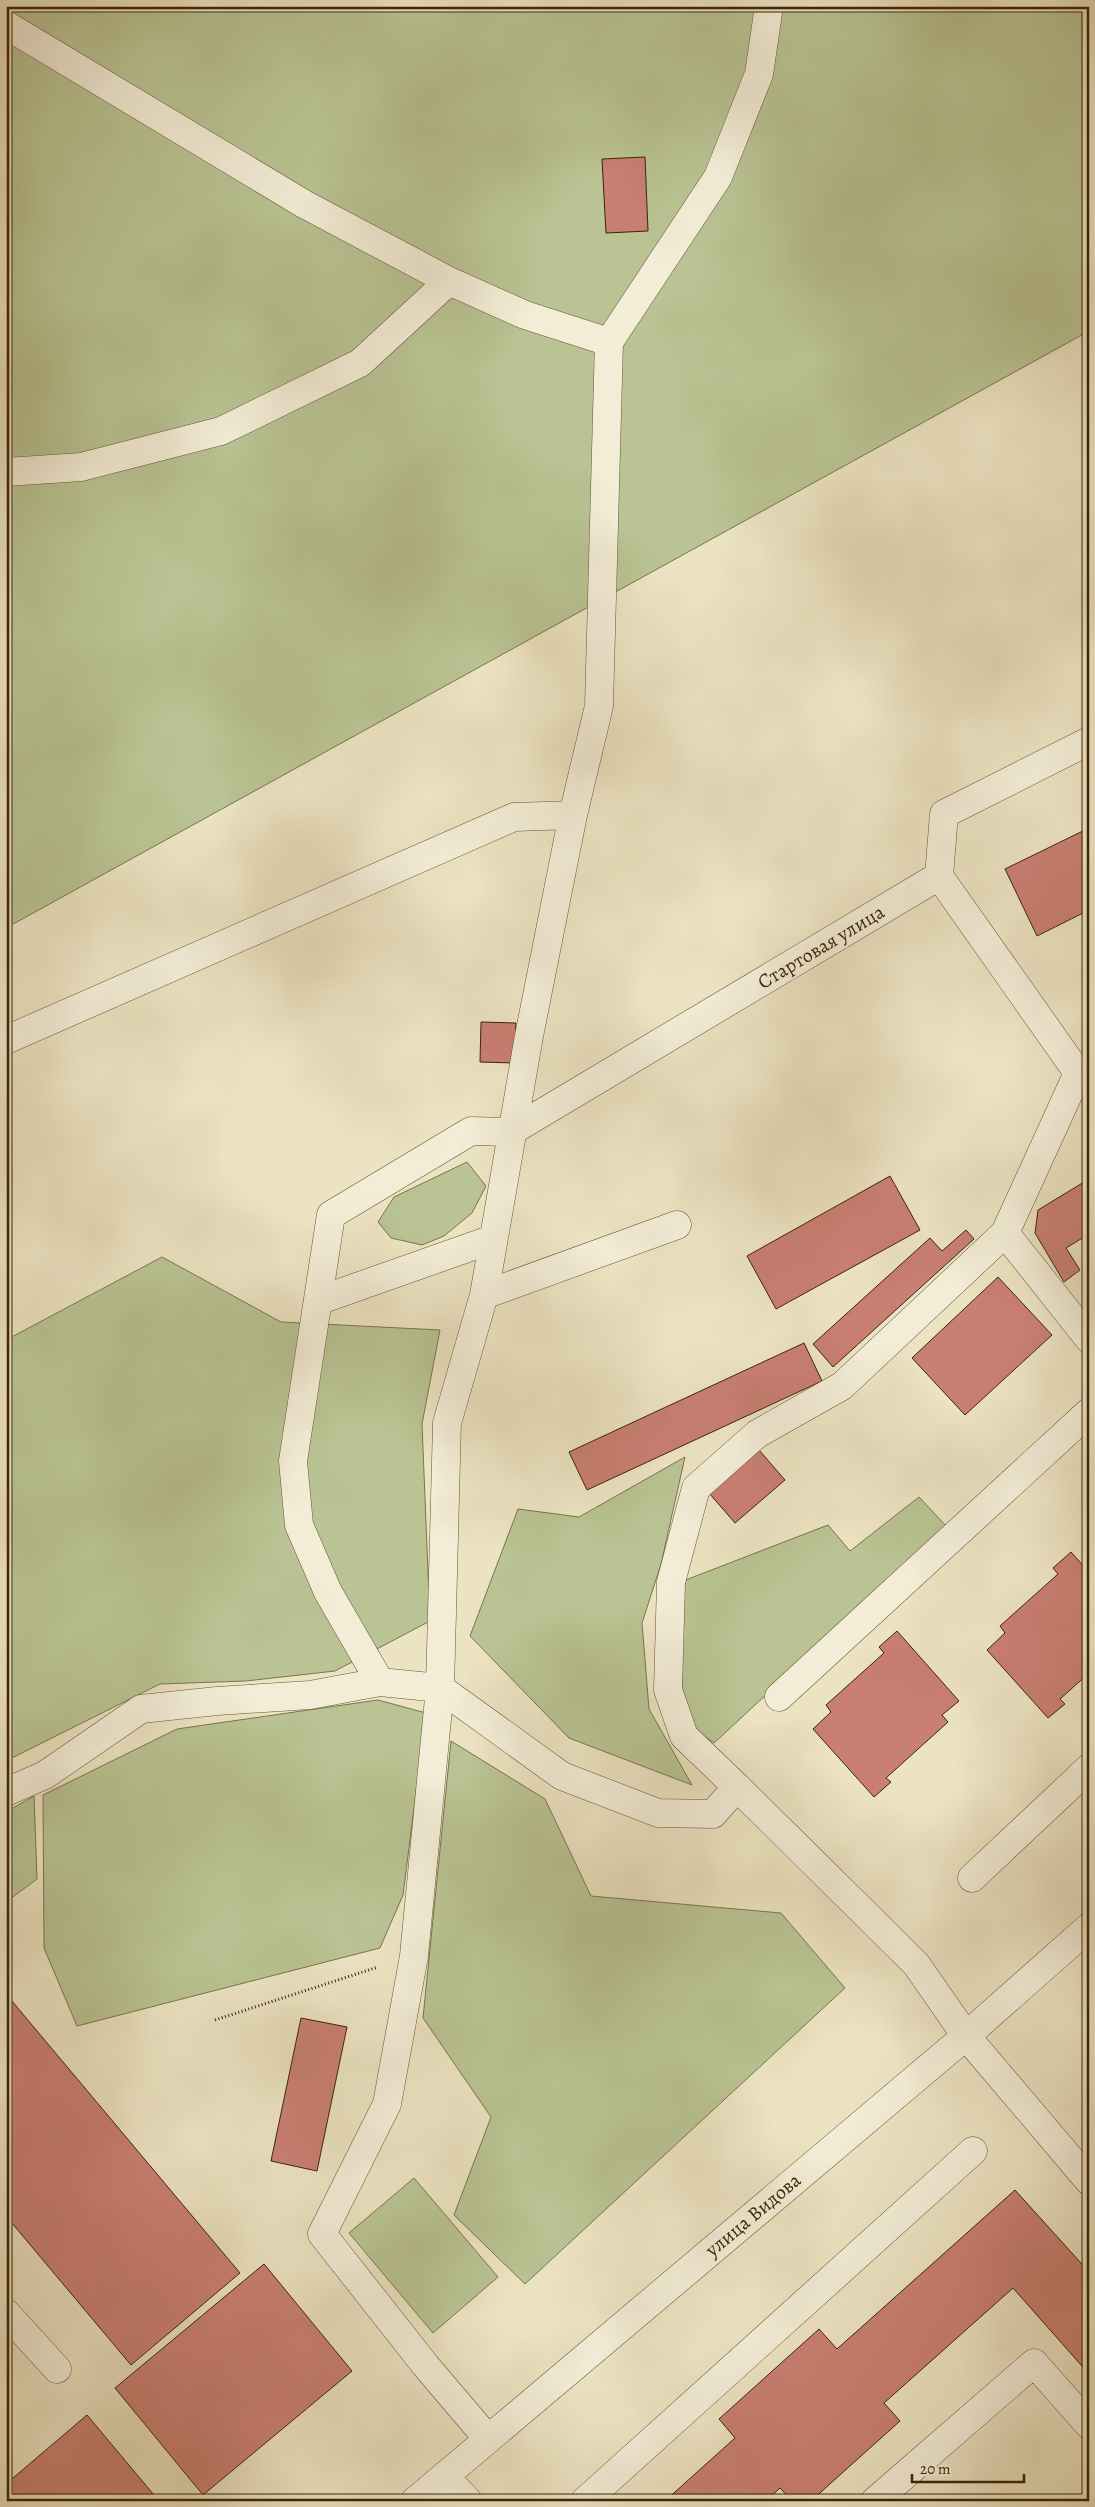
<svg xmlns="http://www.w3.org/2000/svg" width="1095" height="2507" viewBox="0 0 1095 2507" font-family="Alegreya,serif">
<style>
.green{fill:#b9c393;stroke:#7a744c}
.building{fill:#c97f73;stroke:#3a2506}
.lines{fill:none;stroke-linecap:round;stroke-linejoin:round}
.minor-casing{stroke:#665435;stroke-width:29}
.path{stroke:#3a2506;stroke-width:3;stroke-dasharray:1 2.5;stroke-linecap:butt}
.minor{stroke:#f3edd7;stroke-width:28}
.labels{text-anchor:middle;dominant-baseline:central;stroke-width:4.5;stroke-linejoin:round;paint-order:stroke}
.street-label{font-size:20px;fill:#3a2506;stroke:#f3edd7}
</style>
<rect width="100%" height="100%" fill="#ece3c2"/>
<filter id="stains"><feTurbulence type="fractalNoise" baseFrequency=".004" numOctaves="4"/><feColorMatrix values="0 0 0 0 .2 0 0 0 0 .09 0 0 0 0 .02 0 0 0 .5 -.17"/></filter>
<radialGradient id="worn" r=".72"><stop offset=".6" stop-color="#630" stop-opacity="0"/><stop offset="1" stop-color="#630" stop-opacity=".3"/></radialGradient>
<!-- green -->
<path class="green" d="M 6,6 L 1089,6 L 1089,331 L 6,928 Z
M 467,1162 L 486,1186 L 472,1213 L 444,1236 L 422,1245 L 391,1238 L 378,1222 L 394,1197 Z
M 162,1257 L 281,1322 L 440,1330 L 422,1424 L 430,1621 L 335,1671 L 246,1681 L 160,1684 L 6,1761 L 6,1340 Z
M 685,1457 L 661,1564 L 642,1623 L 649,1709 L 692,1785 L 569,1738 L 470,1636 L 518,1509 L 579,1517 Z
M 919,1497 L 947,1527 L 714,1743 L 693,1728 L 682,1688 L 683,1581 L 828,1525 L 850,1551 Z
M 378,1700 L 426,1713 L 403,1895 L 380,1948 L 77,2026 L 44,1948 L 43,1795 L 177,1729 Z
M 451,1741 L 545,1799 L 591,1896 L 781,1913 L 845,1988 L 525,2284 L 454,2215 L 491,2117 L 423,2018 Z
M 34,1796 L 37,1879 L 6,1902 L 6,1812 Z
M 414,2178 L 498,2277 L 433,2333 L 349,2233 Z"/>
<!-- building -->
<path class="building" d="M 645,157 L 648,231 L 606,233 L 602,159 Z
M 1089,828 L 1089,910 L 1037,936 L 1005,869 Z
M 481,1022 L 516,1023 L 514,1063 L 480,1062 Z
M 890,1176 L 920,1230 L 776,1309 L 747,1256 Z
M 1089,1179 L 1089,1234 L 1066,1248 L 1080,1270 L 1064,1282 L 1035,1233 L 1038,1210 Z
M 966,1230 L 974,1239 L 833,1367 L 813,1344 L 930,1238 L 942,1251 Z
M 998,1277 L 1052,1335 L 965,1415 L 912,1358 Z
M 804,1343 L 822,1381 L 587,1490 L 569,1452 Z
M 759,1450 L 785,1480 L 735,1523 L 709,1493 Z
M 1071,1552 L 1089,1572 L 1089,1673 L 1060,1699 L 1065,1704 L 1048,1718 L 987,1650 L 1005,1633 L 1000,1626 L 1058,1574 L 1053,1568 Z
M 897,1631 L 959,1701 L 942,1715 L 948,1722 L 886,1778 L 891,1782 L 874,1797 L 813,1729 L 831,1712 L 826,1705 L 884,1653 L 879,1647 Z
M 6,1994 L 240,2273 L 131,2365 L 6,2216 Z
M 301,2018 L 347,2027 L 317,2171 L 271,2161 Z
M 1015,2190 L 1089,2272 L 1089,2374 L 1013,2288 L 884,2403 L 900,2421 L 811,2501 L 792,2501 L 780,2488 L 766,2501 L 665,2501 L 735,2438 L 719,2419 L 819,2329 L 837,2349 Z
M 264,2264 L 352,2371 L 203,2495 L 115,2388 Z
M 87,2415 L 159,2501 L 6,2501 L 6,2484 Z"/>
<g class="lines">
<!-- minor casing -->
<g class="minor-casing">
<path id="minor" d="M 6,25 L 304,204 L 449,281 L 525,315 L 609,342
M 6,472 L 81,467 L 221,431 L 360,363 L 449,281
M 6,1040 L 514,817 L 573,815
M 1005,1233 L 1089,1339
M 484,1295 L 677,1225
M 320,1300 L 493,1239
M 380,1682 L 328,1592 L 299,1525 L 293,1461 L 331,1215 L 471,1131 L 510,1132 L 939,876 L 944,814 L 1089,741
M 779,1697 L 1089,1412
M 737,1787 L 684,1736 L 668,1690 L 671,1582 L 696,1488 L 757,1434 L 842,1386 L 1005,1233 L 1078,1073 L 939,876
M 6,1792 L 45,1775 L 141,1709 L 217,1701 L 310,1695 L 380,1682 L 440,1688 L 562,1776 L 658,1813 L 713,1814 L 737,1787 L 916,1964 L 966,2036 L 1089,2181
M 972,1878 L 1089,1768
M 6,2313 L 57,2369
M 488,2439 L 426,2366 L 322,2234 L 387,2104 L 414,1956 L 440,1688 L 447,1423 L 484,1295 L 529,1036 L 573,815 L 599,706 L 609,342 L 718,177 L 759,74 L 769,6
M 445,2476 L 468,2501
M 415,2501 L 966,2036 L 1089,1927
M 585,2501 L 973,2151
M 875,2501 L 1034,2363 L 1089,2425"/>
</g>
<!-- path -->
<path class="path" d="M 215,2020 L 378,1967"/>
<!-- minor -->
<use href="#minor" class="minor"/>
</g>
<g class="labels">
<!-- street labels -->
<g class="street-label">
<text transform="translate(821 947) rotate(-31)">Стартовая улица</text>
<text transform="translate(753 2215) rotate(-40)">улица Видова</text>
</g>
</g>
<!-- margin -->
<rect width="1095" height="2507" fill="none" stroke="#ece3c2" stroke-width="25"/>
<rect x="8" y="8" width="1080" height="2492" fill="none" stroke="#3a2506" stroke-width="2.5"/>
<rect x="12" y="12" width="1070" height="2482" fill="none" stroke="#3a2506"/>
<!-- scale -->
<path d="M912 2474v8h112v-8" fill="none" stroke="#3a2506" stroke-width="2.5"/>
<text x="920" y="2474" font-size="15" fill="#3a2506" stroke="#f3edd7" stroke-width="4" paint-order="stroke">20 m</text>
<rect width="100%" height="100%" filter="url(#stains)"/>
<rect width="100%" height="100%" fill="url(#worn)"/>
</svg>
